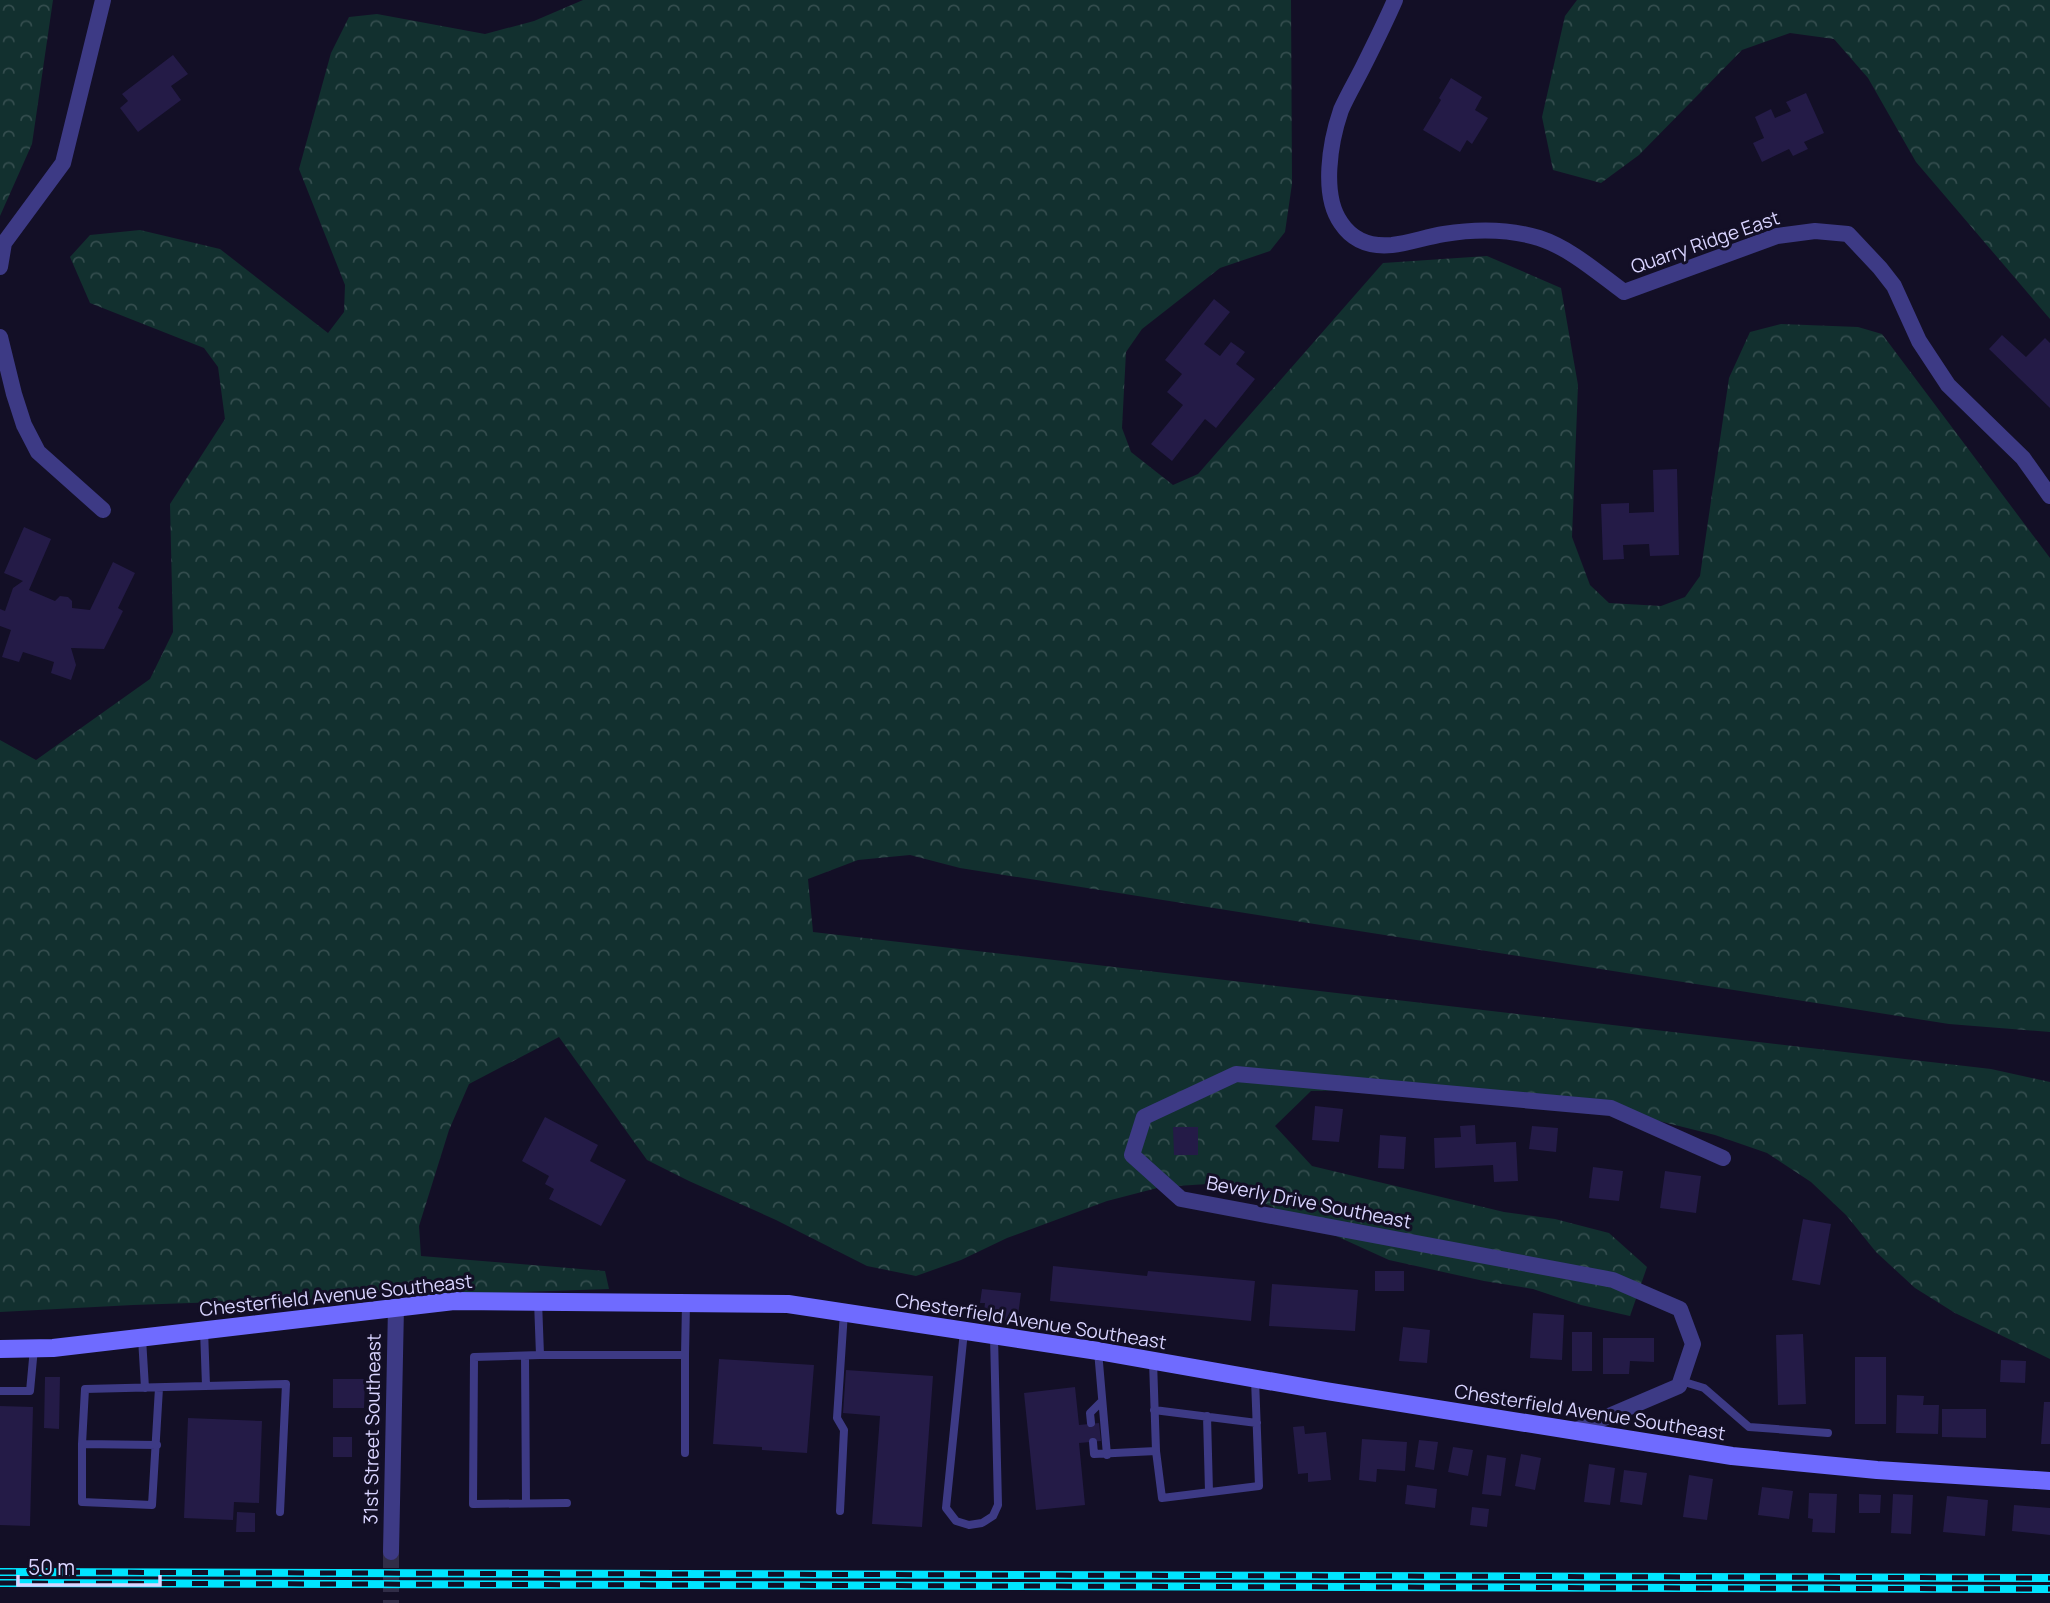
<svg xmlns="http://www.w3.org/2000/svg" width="2050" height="1603" viewBox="0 0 2050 1603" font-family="Manrope,sans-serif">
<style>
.forest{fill:url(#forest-crowns)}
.building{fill:#241b47}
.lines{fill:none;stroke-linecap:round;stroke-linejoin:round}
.street-tunnel{stroke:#312d47;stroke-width:16;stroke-dasharray:16 8;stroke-linecap:butt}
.lane{stroke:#3d3a85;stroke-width:8}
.street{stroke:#3d3a85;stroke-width:16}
.secondary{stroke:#6f6bff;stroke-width:18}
.rail-casing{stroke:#00e5ff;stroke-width:8}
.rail{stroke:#130f26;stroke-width:5;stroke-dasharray:16;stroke-linecap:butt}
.labels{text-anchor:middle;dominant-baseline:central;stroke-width:6;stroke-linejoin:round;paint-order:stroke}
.street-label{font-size:19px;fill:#d9d4ff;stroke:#130f26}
</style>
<defs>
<pattern id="forest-crowns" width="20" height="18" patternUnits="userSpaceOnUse" patternTransform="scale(1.75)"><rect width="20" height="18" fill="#12302f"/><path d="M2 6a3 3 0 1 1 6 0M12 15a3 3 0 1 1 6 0" fill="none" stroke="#344d4e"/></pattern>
</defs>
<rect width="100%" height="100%" fill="#130f26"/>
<!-- forest -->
<path class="forest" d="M 0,0 L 53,0 L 32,144 L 0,216 Z
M 583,0 L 1291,0 L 1292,184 L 1285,232 L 1270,251 L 1220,268 L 1142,329 L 1126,352 L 1122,428 L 1131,452 L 1173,485 L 1198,474 L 1383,263 L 1487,256 L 1561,288 L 1578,385 L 1572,537 L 1590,585 L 1609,603 L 1661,606 L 1685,597 L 1700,576 L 1729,378 L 1750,332 L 1781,324 L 1858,327 L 1882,334 L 2050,558 L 2050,1032 L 1949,1024 L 960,868 L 910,855 L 858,860 L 808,879 L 813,932 L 1991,1069 L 2050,1082 L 2050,1359 L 1955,1313 L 1915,1288 L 1876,1252 L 1846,1215 L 1811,1182 L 1767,1153 L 1715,1135 L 1615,1110 L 1358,1090 L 1311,1091 L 1275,1126 L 1312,1166 L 1504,1212 L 1555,1219 L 1609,1233 L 1647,1267 L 1630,1316 L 1581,1305 L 1533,1289 L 1484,1281 L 1389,1260 L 1257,1200 L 1208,1184 L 1161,1187 L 1107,1201 L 1007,1238 L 961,1260 L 916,1276 L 867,1266 L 776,1220 L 689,1181 L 647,1160 L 559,1037 L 469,1084 L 449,1130 L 419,1226 L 421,1256 L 605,1271 L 609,1289 L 133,1305 L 0,1312 L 0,740 L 36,760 L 150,679 L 173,632 L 170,504 L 225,419 L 218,367 L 204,348 L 90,303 L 70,257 L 90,235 L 140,230 L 220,249 L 328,333 L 344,312 L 345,285 L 299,169 L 331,53 L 349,17 L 377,14 L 485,34 L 534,21 Z
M 1577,0 L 2050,0 L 2050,319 L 1916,162 L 1868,78 L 1834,39 L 1790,33 L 1742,50 L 1639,155 L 1601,183 L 1553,170 L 1542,117 L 1565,16 Z"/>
<!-- building -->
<path class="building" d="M 173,55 L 188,74 L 171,86 L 181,100 L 138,132 L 120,108 L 128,101 L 122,94 Z
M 1451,78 L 1482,97 L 1475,110 L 1488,118 L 1472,144 L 1467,140 L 1460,152 L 1423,130 L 1441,100 L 1439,98 Z
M 1806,93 L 1824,133 L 1804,142 L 1808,149 L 1793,156 L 1789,149 L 1762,162 L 1753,143 L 1764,138 L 1755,117 L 1771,109 L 1775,118 L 1791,111 L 1786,102 Z
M 1214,299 L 1230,312 L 1204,344 L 1220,356 L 1231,342 L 1245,352 L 1236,364 L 1255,379 L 1216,428 L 1205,419 L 1172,461 L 1151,444 L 1183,405 L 1167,392 L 1182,374 L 1165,360 Z
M 2002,335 L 2026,357 L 2045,338 L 2050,343 L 2050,408 L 1989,349 Z
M 1677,469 L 1679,555 L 1650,556 L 1649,544 L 1623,545 L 1624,559 L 1603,560 L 1601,504 L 1629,503 L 1629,513 L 1654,512 L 1653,470 Z
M 24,527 L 51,539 L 29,590 L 55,601 L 60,596 L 68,597 L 72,601 L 72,608 L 90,610 L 113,562 L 135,573 L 118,608 L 123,611 L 104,649 L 71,648 L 76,665 L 71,680 L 51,673 L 54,662 L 23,652 L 19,662 L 2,657 L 11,630 L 0,626 L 0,609 L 5,611 L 13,588 L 23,581 L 4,573 Z
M 1315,1106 L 1343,1109 L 1339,1142 L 1312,1140 Z
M 545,1117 L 598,1145 L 590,1161 L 626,1180 L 601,1226 L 549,1199 L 554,1189 L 545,1184 L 549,1176 L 522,1161 Z
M 1475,1125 L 1476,1144 L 1516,1142 L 1518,1181 L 1494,1182 L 1493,1165 L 1435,1168 L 1434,1138 L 1461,1137 L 1460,1126 Z
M 1532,1126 L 1558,1128 L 1556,1152 L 1529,1149 Z
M 1173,1127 L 1198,1127 L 1198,1155 L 1174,1155 Z
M 1380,1135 L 1406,1137 L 1404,1169 L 1378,1168 Z
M 1593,1167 L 1623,1171 L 1619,1201 L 1589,1198 Z
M 1665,1171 L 1701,1176 L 1696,1213 L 1660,1208 Z
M 1803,1219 L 1831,1224 L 1820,1285 L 1792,1280 Z
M 1053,1266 L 1147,1276 L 1148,1271 L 1255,1281 L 1251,1321 L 1050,1301 Z
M 1375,1271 L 1404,1271 L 1404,1291 L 1375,1291 Z
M 1272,1284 L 1358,1290 L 1355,1331 L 1269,1326 Z
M 982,1289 L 1021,1293 L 1017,1323 L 983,1319 L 985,1303 L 980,1303 Z
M 1533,1313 L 1564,1315 L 1562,1360 L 1530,1358 Z
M 1403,1327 L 1430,1330 L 1427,1363 L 1399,1361 Z
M 1572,1332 L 1592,1332 L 1592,1371 L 1572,1371 Z
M 1803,1334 L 1806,1404 L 1778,1405 L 1776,1335 Z
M 1603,1338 L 1654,1338 L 1654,1362 L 1630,1361 L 1629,1374 L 1603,1374 Z
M 1855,1357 L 1886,1357 L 1886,1424 L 1855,1424 Z
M 719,1359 L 814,1365 L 807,1453 L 762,1450 L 762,1447 L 713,1444 Z
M 2001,1360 L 2026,1361 L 2025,1383 L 2000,1382 Z
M 846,1370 L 933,1376 L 922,1527 L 872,1524 L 880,1416 L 843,1413 Z
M 45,1377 L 60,1377 L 59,1429 L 44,1428 Z
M 333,1379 L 365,1379 L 364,1408 L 333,1408 Z
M 1075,1387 L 1079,1425 L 1099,1423 L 1101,1441 L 1079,1443 L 1085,1505 L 1036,1510 L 1024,1393 Z
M 1897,1395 L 1924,1396 L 1923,1405 L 1939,1405 L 1938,1434 L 1896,1433 Z
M 2044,1402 L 2050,1402 L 2050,1444 L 2041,1444 Z
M 0,1406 L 33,1407 L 30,1526 L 0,1525 Z
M 1942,1409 L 1986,1409 L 1986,1438 L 1942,1437 Z
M 188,1418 L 262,1421 L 259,1503 L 234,1502 L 233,1520 L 184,1518 Z
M 1304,1426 L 1305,1434 L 1326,1432 L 1331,1480 L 1308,1482 L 1308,1473 L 1298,1474 L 1293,1427 Z
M 333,1437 L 352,1437 L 352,1457 L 333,1457 Z
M 1362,1439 L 1407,1442 L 1405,1471 L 1377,1469 L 1376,1482 L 1359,1480 Z
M 1419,1440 L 1438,1442 L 1434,1470 L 1415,1467 Z
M 1453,1447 L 1473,1450 L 1468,1476 L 1448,1472 Z
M 1521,1454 L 1541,1458 L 1535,1490 L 1515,1486 Z
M 1487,1455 L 1506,1458 L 1501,1496 L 1482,1494 Z
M 1589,1464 L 1615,1468 L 1610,1505 L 1584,1502 Z
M 1624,1470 L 1647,1473 L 1642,1505 L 1620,1502 Z
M 1689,1475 L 1713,1479 L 1707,1520 L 1683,1517 Z
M 1407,1485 L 1437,1489 L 1435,1508 L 1405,1504 Z
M 1762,1487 L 1793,1491 L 1789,1519 L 1758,1515 Z
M 1809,1493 L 1837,1494 L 1835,1533 L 1812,1532 L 1813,1519 L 1808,1518 Z
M 1859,1494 L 1881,1495 L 1880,1513 L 1859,1513 Z
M 1893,1494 L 1913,1495 L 1911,1534 L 1891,1533 Z
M 1947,1496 L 1988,1500 L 1985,1536 L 1943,1532 Z
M 2014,1505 L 2050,1508 L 2050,1535 L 2012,1531 Z
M 1472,1507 L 1489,1509 L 1487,1527 L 1470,1525 Z
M 237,1512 L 255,1513 L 255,1532 L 236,1532 Z"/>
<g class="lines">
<!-- street-tunnel -->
<path class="street-tunnel" d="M 391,1552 L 391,1603"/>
<!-- lane -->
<path class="lane" d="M 538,1301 L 540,1355 L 685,1355 L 686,1303
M 204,1329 L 206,1386
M 964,1331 L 946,1508 L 956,1521 L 969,1525 L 982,1523 L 993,1516 L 998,1505 L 994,1336
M 142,1338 L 145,1388
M 1098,1351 L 1107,1455
M 540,1355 L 474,1357 L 473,1504 L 567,1503
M 685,1355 L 685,1453
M 525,1356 L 526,1503
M 1153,1361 L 1156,1451 L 1162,1498 L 1259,1486 L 1255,1379
M 1681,1381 L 1704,1388 L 1749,1427 L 1828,1433
M 159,1388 L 152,1505 L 82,1502 L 82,1444 L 85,1389 L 286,1384 L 280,1512
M 0,1391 L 30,1391 L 34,1348
M 1154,1410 L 1257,1423
M 1207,1416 L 1209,1492
M 1091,1423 L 1090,1413 L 1102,1401
M 1093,1442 L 1094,1454 L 1156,1451
M 82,1444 L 157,1445
M 840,1511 L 844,1430 L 837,1418 L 844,1312"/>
<!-- street -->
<path class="street" d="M 1395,0 C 1385,23 1374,45 1363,67 C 1356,81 1347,96 1341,110 C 1330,142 1321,195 1341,223 C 1353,241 1371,247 1392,245 C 1409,243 1426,237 1444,234 C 1475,229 1509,229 1539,238 C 1570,248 1598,273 1624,292 L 1777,236 L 1815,231 L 1848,234 L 1880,268 L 1894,286 L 1919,341 L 1948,385 L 2023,458 L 2050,496
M 0,267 L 4,243 L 63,163 L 103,0
M 0,337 L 14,394 L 24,425 L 38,452 L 103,510
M 1576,1430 L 1679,1386 L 1693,1344 L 1680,1309 L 1613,1280 L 1181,1199 L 1132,1155 L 1144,1117 L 1236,1074 L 1611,1108 L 1723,1158
M 391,1552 L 396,1307"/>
<!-- secondary -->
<path class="secondary" d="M 0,1349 L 53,1348 L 454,1301 L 788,1304 L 1098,1351 L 1326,1391 L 1732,1456 L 1877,1470 L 2050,1481"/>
<!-- rail casing -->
<g class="rail-casing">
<path id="rail" d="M 0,1572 L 2050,1578
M 0,1583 L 2050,1589"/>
</g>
<!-- rail -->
<use href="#rail" class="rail"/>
</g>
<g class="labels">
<!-- street labels -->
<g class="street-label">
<text transform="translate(1705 242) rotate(-19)">Quarry Ridge East</text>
<text transform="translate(1309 1202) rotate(11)">Beverly Drive Southeast</text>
<text transform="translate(336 1295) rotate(-6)">Chesterfield Avenue Southeast</text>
<text transform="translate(1031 1321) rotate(9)">Chesterfield Avenue Southeast</text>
<text transform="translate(1590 1412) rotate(9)">Chesterfield Avenue Southeast</text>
<text transform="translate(372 1429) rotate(-89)">31st Street Southeast</text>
</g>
</g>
<!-- scale -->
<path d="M18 1575v10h142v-10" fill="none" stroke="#d9d4ff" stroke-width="3.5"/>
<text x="28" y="1575" font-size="21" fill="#d9d4ff" stroke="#130f26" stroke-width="5" paint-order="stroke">50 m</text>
</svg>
